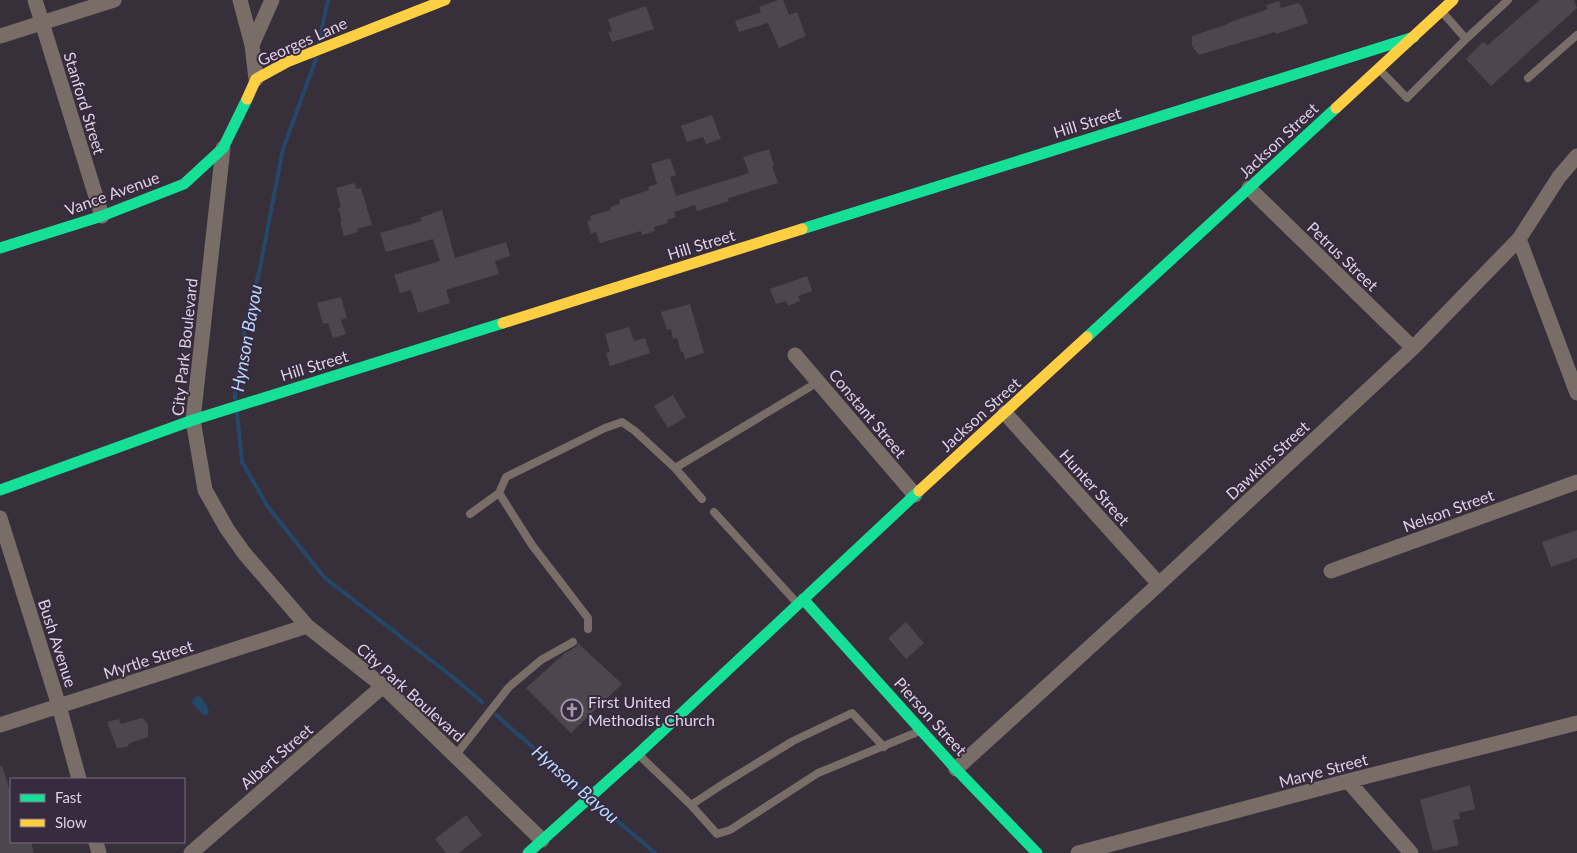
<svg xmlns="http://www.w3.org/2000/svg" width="1577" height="853" viewBox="0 0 1577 853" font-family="Lato,sans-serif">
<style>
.water{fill:#25476a}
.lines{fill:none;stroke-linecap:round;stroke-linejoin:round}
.stream{stroke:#25476a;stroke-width:4}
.building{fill:#4e464f}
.lane{stroke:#796d67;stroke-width:8}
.street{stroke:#796d67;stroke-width:15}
.fast{stroke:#16e098;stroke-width:11}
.slow{stroke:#ffcf43;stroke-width:11}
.labels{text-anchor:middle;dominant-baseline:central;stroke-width:4;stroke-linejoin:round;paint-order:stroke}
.street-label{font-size:16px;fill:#dcd3e1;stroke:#382a3f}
.poi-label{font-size:16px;fill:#dcd3e1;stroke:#382a3f;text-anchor:start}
.water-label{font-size:18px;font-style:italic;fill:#b5d9fe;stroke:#382a3f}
</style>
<rect width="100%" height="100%" fill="#372f3a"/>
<!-- water -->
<path class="water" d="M 197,696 L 201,697 L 206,704 L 209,711 L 206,716 L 201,713 L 192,703 L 193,699 Z"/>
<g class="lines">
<!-- stream -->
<path class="stream" d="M 319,42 L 328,0
M 235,399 L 235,394 L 245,328 L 260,268 L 283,149 L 316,59
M 237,413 L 242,462 L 268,507 L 324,577 L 454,678 L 482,702
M 496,715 L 585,793
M 594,801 L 655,853"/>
</g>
<!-- building -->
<path class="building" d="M 778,0 L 783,0 L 789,15 L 797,12 L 806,36 L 779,48 L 768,23 L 739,32 L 735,21 L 761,12 L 759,7 Z
M 1540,0 L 1574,0 L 1577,8 L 1491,86 L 1466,59 L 1483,42 L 1488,45 Z
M 1279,1 L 1281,8 L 1298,3 L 1302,6 L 1308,23 L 1276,34 L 1275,32 L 1199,55 L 1192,46 L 1192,36 L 1228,24 L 1228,23 L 1268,9 L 1266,5 Z
M 646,6 L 654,29 L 612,42 L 608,32 L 612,31 L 608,19 Z
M 712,115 L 721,139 L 706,144 L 703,137 L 687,142 L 681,126 Z
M 769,149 L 774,165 L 772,166 L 778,183 L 728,198 L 729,201 L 697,211 L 695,205 L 674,212 L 676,217 L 667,220 L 668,223 L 654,227 L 655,231 L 642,235 L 641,231 L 600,243 L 596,232 L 591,234 L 587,221 L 591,220 L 590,216 L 611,210 L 610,207 L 620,204 L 619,200 L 649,190 L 648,187 L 657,184 L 651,164 L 670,158 L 676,175 L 670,177 L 676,196 L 749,173 L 743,157 Z
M 355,183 L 356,189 L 361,188 L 372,225 L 357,229 L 358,232 L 344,236 L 340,221 L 342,221 L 338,208 L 341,207 L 336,188 Z
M 442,210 L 455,258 L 506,242 L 510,256 L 495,261 L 499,274 L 446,290 L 450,303 L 418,313 L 411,290 L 400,293 L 394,275 L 440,261 L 433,239 L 386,252 L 380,233 L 422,221 L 420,218 Z
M 807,276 L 812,291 L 798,296 L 800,301 L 788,306 L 786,301 L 776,304 L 770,289 Z
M 341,297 L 347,318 L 341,320 L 346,334 L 333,338 L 328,323 L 323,324 L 317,303 Z
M 690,304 L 704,353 L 685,359 L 683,352 L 681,352 L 677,338 L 673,339 L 671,329 L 667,330 L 661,312 Z
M 629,327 L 634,341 L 645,338 L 650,353 L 610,366 L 606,353 L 610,352 L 605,334 Z
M 673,395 L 686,417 L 668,428 L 654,406 Z
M 1577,530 L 1577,558 L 1551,567 L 1542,542 Z
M 906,622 L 924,643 L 906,659 L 888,638 Z
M 578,643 L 622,684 L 571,733 L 526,688 L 565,653 L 576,647 Z
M 142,718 L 148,724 L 148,737 L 130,743 L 127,747 L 117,748 L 107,722 L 119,719 L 121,724 Z
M 0,766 L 2,766 L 11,794 L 11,842 L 31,842 L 34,853 L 0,853 Z
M 1470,785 L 1475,809 L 1459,813 L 1460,819 L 1453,820 L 1459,845 L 1433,851 L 1420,800 Z
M 466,815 L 482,835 L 459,853 L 446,853 L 435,839 Z"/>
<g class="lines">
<!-- lane -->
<path class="lane" d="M 1466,39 L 1508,0
M 1379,69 L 1407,98 L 1466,39 L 1443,13
M 1528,78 L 1577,35
M 675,468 L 702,499
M 499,493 L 532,545 L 588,618 L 588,629
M 714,512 L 797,603
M 470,514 L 499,493 L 506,477 L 605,428 L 622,422 L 635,431 L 675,468 L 818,382
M 638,754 L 691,805 L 717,834 L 730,830 L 818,773 L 920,731
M 455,756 L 509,687 L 541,660 L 573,642
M 691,805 L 723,784 L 793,741 L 852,713 L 884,747"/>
<!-- street -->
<path class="street" d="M 35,0 L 102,216
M 240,0 L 252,45
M 0,36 L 114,0
M 256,79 L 252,45 L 272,0
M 223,148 L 193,420 L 205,490 L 227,529 L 244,553 L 307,626 L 383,686 L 542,840
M 1249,188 L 1413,348
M 1519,239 L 1577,393
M 795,355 L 915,495
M 1005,413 L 1159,584
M 0,518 L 59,706 L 79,779
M 1331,571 L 1577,482
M 0,725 L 307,626
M 956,769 L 1159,584 L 1413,348 L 1519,239 L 1559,177 L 1577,156
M 1348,781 L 1411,853
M 96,842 L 99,853
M 191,853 L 383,686
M 1078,853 L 1348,781 L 1577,723"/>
<!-- fast -->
<path class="fast" d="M 802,229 L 1414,37
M 0,248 L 102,216 L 184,184 L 223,148 L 247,99
M 1087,337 L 1336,108
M 0,490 L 193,420 L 503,323
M 803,599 L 956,769 L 1037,853
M 528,853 L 638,754 L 919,491"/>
<!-- slow -->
<path class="slow" d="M 247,99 L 256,79 L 287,62 L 445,0
M 1336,108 L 1453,0
M 503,323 L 802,229
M 919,491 L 1087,337"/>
</g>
<!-- icons -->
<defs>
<g id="church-ring" transform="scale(1.125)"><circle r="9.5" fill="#382a3f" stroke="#a29aa7" stroke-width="1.5"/><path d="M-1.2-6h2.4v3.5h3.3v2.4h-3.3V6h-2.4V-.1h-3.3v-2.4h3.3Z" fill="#a29aa7"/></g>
</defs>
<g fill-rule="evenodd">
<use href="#church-ring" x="572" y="710"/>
</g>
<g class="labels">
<!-- street labels -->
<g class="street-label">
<text transform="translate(302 41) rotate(-24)">Georges Lane</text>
<text transform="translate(85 103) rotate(73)">Stanford Street</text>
<text transform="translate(1087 122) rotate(-17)">Hill Street</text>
<text transform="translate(1278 140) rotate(-43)">Jackson Street</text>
<text transform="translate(112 193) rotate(-20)">Vance Avenue</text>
<text transform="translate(701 244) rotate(-17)">Hill Street</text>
<text transform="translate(1343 256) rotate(44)">Petrus Street</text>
<text transform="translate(184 347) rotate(-84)">City Park Boulevard</text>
<text transform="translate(314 365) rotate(-17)">Hill Street</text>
<text transform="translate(868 413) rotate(50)">Constant Street</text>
<text transform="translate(980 414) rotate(-42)">Jackson Street</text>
<text transform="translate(1267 460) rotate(-43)">Dawkins Street</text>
<text transform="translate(1095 487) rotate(48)">Hunter Street</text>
<text transform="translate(1448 510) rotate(-20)">Nelson Street</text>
<text transform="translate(58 643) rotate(72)">Bush Avenue</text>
<text transform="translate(148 659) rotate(-18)">Myrtle Street</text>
<text transform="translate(411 692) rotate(42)">City Park Boulevard</text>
<text transform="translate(931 716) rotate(48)">Pierson Street</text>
<text transform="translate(276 756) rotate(-41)">Albert Street</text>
<text transform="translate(1323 770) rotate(-15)">Marye Street</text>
</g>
<!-- poi labels -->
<g class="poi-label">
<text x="588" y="701">First United<tspan x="588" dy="18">Methodist Church</tspan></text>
</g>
<!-- water labels -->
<g class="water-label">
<text transform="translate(246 338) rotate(-80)">Hynson Bayou</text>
<text transform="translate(576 784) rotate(41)">Hynson Bayou</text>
</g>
</g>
<!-- legend -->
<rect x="10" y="778" width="175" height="65" fill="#382a3f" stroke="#7a6e80"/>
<rect x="20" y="794" width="25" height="8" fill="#16e098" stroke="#7a6e80"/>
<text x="55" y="803" font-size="15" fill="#dcd3e1">Fast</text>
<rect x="20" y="819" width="25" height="8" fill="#ffcf43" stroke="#7a6e80"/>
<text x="55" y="828" font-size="15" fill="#dcd3e1">Slow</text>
</svg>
